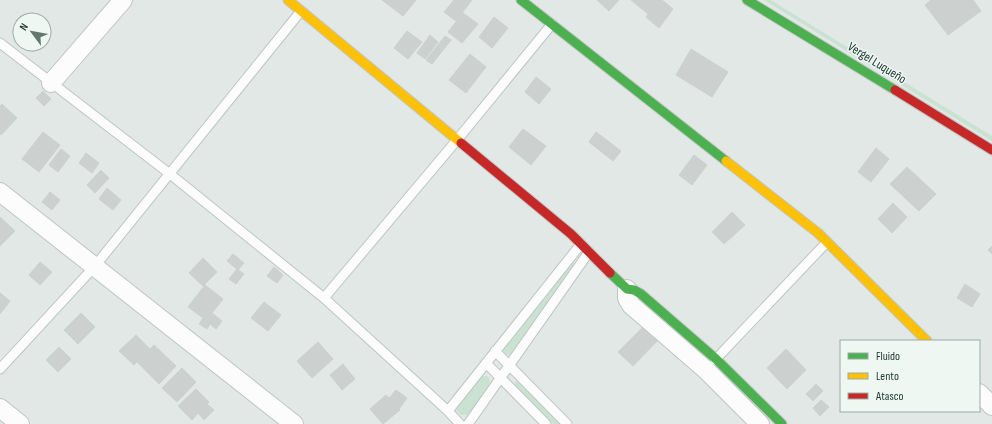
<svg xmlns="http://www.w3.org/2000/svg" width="992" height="424" viewBox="0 0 992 424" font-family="'Sofia Sans Condensed',sans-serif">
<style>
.green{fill:#cae2d1}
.building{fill:#ccd1cf;stroke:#cad1ce}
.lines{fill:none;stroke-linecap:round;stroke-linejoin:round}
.lane-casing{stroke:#bfc5c2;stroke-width:11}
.street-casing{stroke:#bfc5c2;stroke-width:20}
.fast-casing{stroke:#bec6c3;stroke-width:11}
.slow-casing{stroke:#bec6c3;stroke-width:11}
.jam-casing{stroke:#bec6c3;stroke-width:11}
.lane{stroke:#fbfcfb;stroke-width:9}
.street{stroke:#fbfcfb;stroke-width:18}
.fast{stroke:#4caf50;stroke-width:9}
.slow{stroke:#ffc107;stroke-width:9}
.jam{stroke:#c62828;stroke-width:9}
.labels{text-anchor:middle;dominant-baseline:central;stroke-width:3;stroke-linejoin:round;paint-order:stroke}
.street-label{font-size:13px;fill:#203b34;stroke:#eff7f3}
</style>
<rect width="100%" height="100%" fill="#e2e8e5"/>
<!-- green -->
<path class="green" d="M 764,0 L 771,0 L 782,7 L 992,136 L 992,141 Z
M 572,263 L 574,263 L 574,265 L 511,354 L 505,355 L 503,352 L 505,348 Z
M 483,376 L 487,376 L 489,378 L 490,384 L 469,414 L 467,415 L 461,415 L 457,410 L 458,405 Z
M 516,381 L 518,382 L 560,424 L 553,424 L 515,385 L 515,383 Z"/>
<!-- building -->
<path class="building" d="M 382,0 L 416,0 L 403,16 Z
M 454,0 L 472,0 L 456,21 L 444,12 Z
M 597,0 L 619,0 L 609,11 Z
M 631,0 L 659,0 L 648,14 Z
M 659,0 L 662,0 L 673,9 L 659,28 L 646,17 Z
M 931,0 L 973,0 L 981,11 L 948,35 L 925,5 Z
M 463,13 L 478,24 L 462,43 L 448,32 Z
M 494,17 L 508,28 L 492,48 L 479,37 Z
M 407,31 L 422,42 L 408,59 L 394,48 Z
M 430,35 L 438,42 L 425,59 L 417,53 Z
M 445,36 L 451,40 L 432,64 L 426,60 Z
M 691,49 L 728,72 L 712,97 L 676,75 Z
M 470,54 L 486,67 L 466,93 L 449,80 Z
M 536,77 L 551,89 L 539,104 L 525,92 Z
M 43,91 L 51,99 L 44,106 L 36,98 Z
M 2,104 L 17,118 L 1,135 L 0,134 L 0,106 Z
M 523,129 L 546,146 L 531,165 L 509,147 Z
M 43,132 L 60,145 L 39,172 L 22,159 Z
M 596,132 L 621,151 L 613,161 L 589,142 Z
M 876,148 L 889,159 L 871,182 L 858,172 Z
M 61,149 L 70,156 L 58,172 L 49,165 Z
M 86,153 L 99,163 L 92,173 L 79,163 Z
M 694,155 L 707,165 L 692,185 L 679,175 Z
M 907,167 L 936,194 L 919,211 L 890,184 Z
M 101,170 L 109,178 L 95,193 L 87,185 Z
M 107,188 L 121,200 L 113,210 L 99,199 Z
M 50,192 L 60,200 L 52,210 L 42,202 Z
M 893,203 L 907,217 L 892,233 L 878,219 Z
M 732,212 L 745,225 L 724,244 L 712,232 Z
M 0,217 L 15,231 L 0,246 Z
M 992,246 L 992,254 L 988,250 Z
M 233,254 L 244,263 L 238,270 L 227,261 Z
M 203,258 L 217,272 L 203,286 L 189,273 Z
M 40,262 L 52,272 L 40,285 L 29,275 Z
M 274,267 L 283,275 L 277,283 L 267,276 Z
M 237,269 L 244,274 L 236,284 L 229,279 Z
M 965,284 L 980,294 L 972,307 L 957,298 Z
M 205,285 L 223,299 L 212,313 L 222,321 L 216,329 L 210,324 L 207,329 L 199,324 L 203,318 L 188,307 Z
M 0,293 L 10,301 L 0,314 Z
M 264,302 L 281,315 L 268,331 L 251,318 Z
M 81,313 L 95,327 L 78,344 L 64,330 Z
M 644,326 L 658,340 L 633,366 L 618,352 Z
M 136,335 L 150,349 L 134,365 L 119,351 Z
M 318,342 L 333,359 L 312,378 L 297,361 Z
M 154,345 L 176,366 L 159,384 L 137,362 Z
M 59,347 L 71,359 L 58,372 L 46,360 Z
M 786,349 L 806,370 L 787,389 L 767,368 Z
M 343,364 L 355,379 L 342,390 L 330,375 Z
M 182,368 L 196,382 L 177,402 L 162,388 Z
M 816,384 L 823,391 L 813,401 L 806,394 Z
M 196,389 L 209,402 L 207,404 L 214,410 L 204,420 L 198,413 L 192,420 L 178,406 Z
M 396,390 L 407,398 L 399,409 L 400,410 L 383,424 L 370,409 L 386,395 L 389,398 Z
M 821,400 L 829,407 L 820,416 L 813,408 Z"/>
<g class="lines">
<!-- lane casing -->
<g class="lane-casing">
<path id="lane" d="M 0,43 L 170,174 L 324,298 L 448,411 L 460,424
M 324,298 L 457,140 L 552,24
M 495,351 L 567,424
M 715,360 L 827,242
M 486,363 L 546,424
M 0,369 L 95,266 L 301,11
M 448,411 L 581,244
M 468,424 L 589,252"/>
</g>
<!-- street casing -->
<g class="street-casing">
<path id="street" d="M 51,83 L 123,0
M 0,192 L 294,424
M 627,289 L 627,298 L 631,305 L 706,370 L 760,424
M 979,393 L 992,406
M 0,408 L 20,424"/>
</g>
<!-- fast casing -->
<g class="fast-casing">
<path id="fast" d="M 521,0 L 726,161
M 747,0 L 895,90
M 610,273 L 627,289 L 634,290 L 641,294 L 716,359 L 782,424"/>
</g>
<!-- slow casing -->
<g class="slow-casing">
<path id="slow" d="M 288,0 L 461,143
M 726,161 L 818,233 L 927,341"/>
</g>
<!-- jam casing -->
<g class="jam-casing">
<path id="jam" d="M 895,90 L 992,150
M 461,143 L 571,234 L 610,273"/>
</g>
<!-- lane -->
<use href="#lane" class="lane"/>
<!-- street -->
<use href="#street" class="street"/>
<!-- fast -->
<use href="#fast" class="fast"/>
<!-- slow -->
<use href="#slow" class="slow"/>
<!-- jam -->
<use href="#jam" class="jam"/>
</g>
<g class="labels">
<!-- street labels -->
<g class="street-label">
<text transform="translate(877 63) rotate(32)">Vergel Luqueño</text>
</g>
</g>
<!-- legend -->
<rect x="840" y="340" width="140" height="72" fill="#eff7f3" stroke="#9caca7"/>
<rect x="848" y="353" width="20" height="6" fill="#4caf50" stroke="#9caca7"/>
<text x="876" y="360" font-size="12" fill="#203b34">Fluido</text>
<rect x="848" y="373" width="20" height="6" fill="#ffc107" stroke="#9caca7"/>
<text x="876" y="380" font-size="12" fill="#203b34">Lento</text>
<rect x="848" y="393" width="20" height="6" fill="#c62828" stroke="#9caca7"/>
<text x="876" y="400" font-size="12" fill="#203b34">Atasco</text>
<!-- north arrow -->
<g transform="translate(32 32) rotate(302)"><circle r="19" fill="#eff7f3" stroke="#9caca7"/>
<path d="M0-3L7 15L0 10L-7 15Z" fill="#647872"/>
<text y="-6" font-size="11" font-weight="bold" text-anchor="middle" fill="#203b34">N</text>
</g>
</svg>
